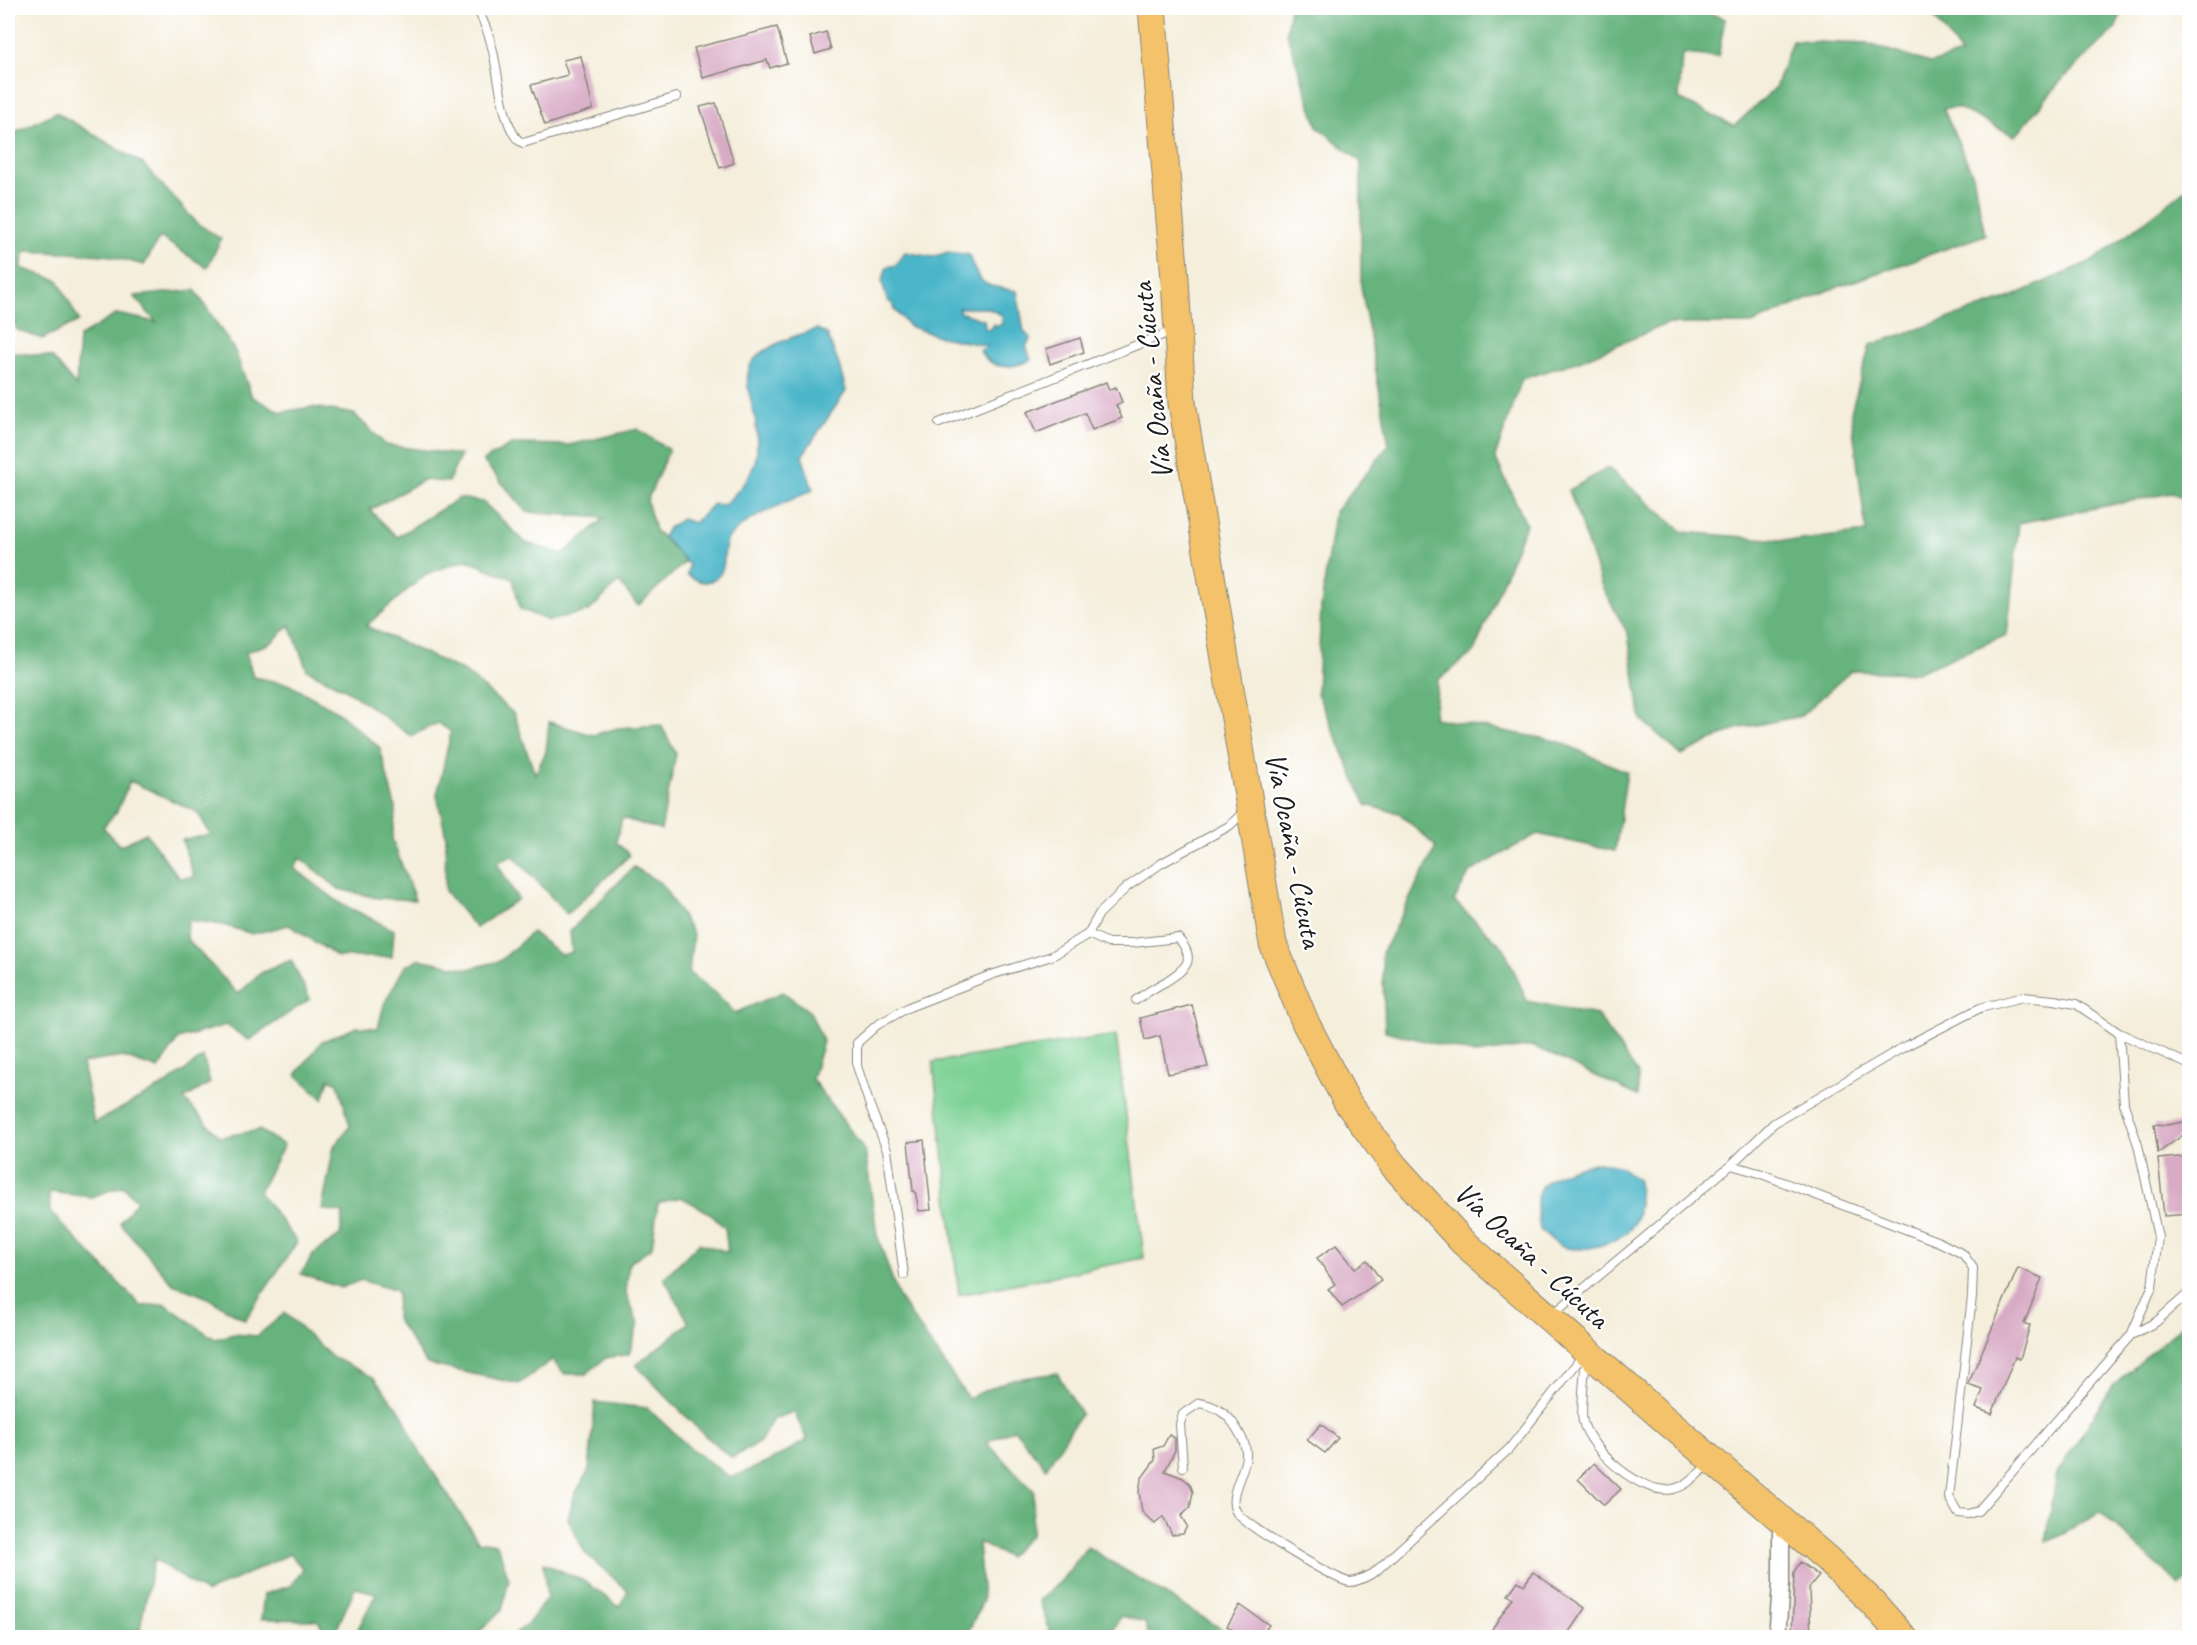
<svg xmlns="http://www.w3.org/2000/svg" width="2197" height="1645" viewBox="0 0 2197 1645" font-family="Caveat,sans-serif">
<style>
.green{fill:#7dd195;stroke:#4c7658;stroke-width:1.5}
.forest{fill:#66b37e;stroke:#41684d;stroke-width:1.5;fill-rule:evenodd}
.water{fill:#4cb6c9;stroke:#346972;stroke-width:1.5;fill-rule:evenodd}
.building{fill:#d8aac5}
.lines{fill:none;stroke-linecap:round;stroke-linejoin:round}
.service-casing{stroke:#88857c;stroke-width:10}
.minor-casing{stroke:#88857c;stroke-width:19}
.primary-casing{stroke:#88857c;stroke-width:29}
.service{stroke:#fff;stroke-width:8}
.minor{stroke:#fff;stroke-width:16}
.primary{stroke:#f3c26a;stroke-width:27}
.labels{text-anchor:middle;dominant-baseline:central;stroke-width:4.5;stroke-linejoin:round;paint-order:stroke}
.street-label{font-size:30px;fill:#1c1c1c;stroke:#fff}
</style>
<rect width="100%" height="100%" fill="#fff"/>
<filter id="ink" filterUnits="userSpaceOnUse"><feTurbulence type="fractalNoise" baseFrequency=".0167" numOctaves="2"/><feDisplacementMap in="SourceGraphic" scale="12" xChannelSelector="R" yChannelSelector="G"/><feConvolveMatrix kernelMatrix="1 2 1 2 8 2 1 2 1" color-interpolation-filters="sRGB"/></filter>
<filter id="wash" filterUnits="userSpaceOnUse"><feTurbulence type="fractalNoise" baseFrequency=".008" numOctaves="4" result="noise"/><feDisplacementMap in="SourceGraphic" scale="24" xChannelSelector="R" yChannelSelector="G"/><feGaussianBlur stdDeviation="1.35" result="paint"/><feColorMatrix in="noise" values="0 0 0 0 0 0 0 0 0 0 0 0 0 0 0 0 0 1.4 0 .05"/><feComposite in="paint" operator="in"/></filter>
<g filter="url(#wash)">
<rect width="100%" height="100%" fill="#f4eedb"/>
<!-- green -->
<path class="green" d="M 1116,1035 L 1144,1258 L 959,1295 L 933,1062 Z"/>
<!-- forest -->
<path class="forest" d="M 1290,8 L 1696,8 L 1725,19 L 1718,57 L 1682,54 L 1679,99 L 1734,126 L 1775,88 L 1792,41 L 1868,44 L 1930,63 L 1961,54 L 1928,8 L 2124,8 L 2115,29 L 2059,83 L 2015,136 L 1958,108 L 1943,108 L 1973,175 L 1985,235 L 1829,290 L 1752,324 L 1667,324 L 1579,361 L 1522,379 L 1495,457 L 1526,524 L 1474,652 L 1438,680 L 1434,718 L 1558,741 L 1627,772 L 1615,851 L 1537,834 L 1470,872 L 1454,901 L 1504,948 L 1527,1001 L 1597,1015 L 1638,1074 L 1638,1096 L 1533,1046 L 1475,1054 L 1385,1031 L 1382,953 L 1436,847 L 1399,813 L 1366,805 L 1317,693 L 1321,607 L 1334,513 L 1389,445 L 1361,287 L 1361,162 L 1318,127 L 1286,32 Z
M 56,112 L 143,164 L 197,223 L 221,239 L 207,268 L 160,237 L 144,265 L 105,255 L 25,251 L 21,268 L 58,280 L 79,321 L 42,339 L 17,330 L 12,319 L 8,318 L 8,136 Z
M 2189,187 L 2189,499 L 2171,493 L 2019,523 L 2007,635 L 1916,673 L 1851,671 L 1801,716 L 1736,729 L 1681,755 L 1641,719 L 1628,634 L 1602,587 L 1569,490 L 1608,468 L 1683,532 L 1794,541 L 1866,532 L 1851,412 L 1870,345 L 2004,300 L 2094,260 Z
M 195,290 L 235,351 L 252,397 L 281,412 L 312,407 L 354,414 L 386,445 L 461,455 L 448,482 L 423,480 L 370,510 L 397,537 L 459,498 L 483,502 L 526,543 L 563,554 L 605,518 L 527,512 L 483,461 L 513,444 L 569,445 L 638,429 L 669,450 L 647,501 L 655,530 L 686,561 L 638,606 L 619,582 L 589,611 L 549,621 L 520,609 L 513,579 L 466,560 L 426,574 L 366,626 L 465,672 L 514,714 L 535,774 L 546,752 L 549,722 L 593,735 L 618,728 L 661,725 L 676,754 L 661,830 L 622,818 L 616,842 L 630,855 L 567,914 L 513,855 L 497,863 L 518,899 L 476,928 L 445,891 L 446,837 L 437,795 L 451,732 L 438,723 L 411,736 L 345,689 L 307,670 L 290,625 L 271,643 L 246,652 L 253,677 L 288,684 L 334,709 L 380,748 L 396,810 L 392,839 L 415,900 L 377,898 L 339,889 L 300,858 L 294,868 L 340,903 L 394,930 L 392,957 L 338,957 L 289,925 L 252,934 L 223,925 L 188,920 L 187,939 L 238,994 L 261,973 L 291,960 L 310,999 L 249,1040 L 226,1025 L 178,1039 L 159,1069 L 123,1057 L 82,1063 L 94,1123 L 165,1085 L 203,1057 L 210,1083 L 184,1099 L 220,1137 L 259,1130 L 284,1145 L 259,1192 L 297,1242 L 245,1320 L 206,1297 L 173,1284 L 120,1223 L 137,1201 L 123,1186 L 91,1197 L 49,1192 L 50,1212 L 141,1306 L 165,1304 L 215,1339 L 234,1334 L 257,1336 L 285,1313 L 332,1357 L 373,1377 L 401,1412 L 418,1449 L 478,1541 L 497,1544 L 509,1579 L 502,1610 L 474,1637 L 354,1637 L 376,1593 L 355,1588 L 333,1637 L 330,1637 L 317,1620 L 261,1619 L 264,1594 L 290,1586 L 303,1569 L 290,1554 L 206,1593 L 154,1559 L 140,1628 L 149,1637 L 8,1637 L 8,355 L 9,352 L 52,357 L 76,386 L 79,337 L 117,314 L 156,322 L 134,296 ZM 130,781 L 197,812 L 211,835 L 182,840 L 194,877 L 179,878 L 146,833 L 120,846 L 103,827 L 117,811 Z
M 634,867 L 662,884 L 693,934 L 689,973 L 721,998 L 735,1013 L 783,992 L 810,1012 L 823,1041 L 812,1079 L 865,1150 L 877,1235 L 899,1298 L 968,1398 L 1010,1380 L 1057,1373 L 1081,1414 L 1046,1468 L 1014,1429 L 986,1442 L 1034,1491 L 1031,1535 L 1008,1557 L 978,1542 L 983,1600 L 966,1637 L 510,1637 L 528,1624 L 547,1598 L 543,1563 L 586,1582 L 619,1607 L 628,1591 L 585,1553 L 568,1519 L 574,1496 L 589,1470 L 595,1402 L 647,1408 L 689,1447 L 731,1478 L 768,1462 L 807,1440 L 794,1412 L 773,1419 L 760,1442 L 732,1458 L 702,1433 L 636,1365 L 689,1323 L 664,1278 L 699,1243 L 728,1252 L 725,1228 L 708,1212 L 681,1197 L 658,1203 L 652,1247 L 629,1263 L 626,1293 L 638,1324 L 629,1354 L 606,1358 L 586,1374 L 565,1374 L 552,1360 L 519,1384 L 427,1364 L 396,1319 L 397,1291 L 361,1280 L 341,1288 L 301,1274 L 314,1253 L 340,1236 L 343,1213 L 322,1209 L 334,1146 L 350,1126 L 338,1083 L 329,1079 L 323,1099 L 296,1075 L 322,1041 L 357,1027 L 378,1028 L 384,1004 L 405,966 L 419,959 L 468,969 L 500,961 L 532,932 L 561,955 L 572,952 L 570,931 Z
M 2189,1319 L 2190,1578 L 2180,1586 L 2101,1513 L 2046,1542 L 2057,1473 L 2113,1386 Z
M 1087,1547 L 1235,1637 L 1149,1637 L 1145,1622 L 1121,1616 L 1109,1637 L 1046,1637 L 1049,1629 L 1039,1600 L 1061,1581 Z"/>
<!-- water -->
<path class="water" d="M 905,252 L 933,257 L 948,252 L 969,255 C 979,288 986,285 1017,291 L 1024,332 L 1031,338 L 1026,346 L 1031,360 C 1013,368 992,371 980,351 L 987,346 L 941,337 L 909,326 L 894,309 L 892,303 L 887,300 L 882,281 L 887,267 L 896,265 ZM 959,308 L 987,308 L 1002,315 L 1002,324 L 998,326 L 994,324 L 991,329 L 985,329 L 984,320 L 959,312 Z
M 817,329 L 827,334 L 839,365 L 846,391 L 802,456 L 813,490 C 792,500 740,520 728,539 C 720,552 730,571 713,580 C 703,585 696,580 687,575 L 689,565 L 663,537 L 668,528 L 682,519 L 694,523 L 713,504 L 724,505 C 736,494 748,481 754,465 C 758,455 757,434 756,424 C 754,401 736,373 759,355 C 775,342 798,335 817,329 Z
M 1599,1162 L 1621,1167 L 1638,1181 C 1640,1197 1641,1217 1629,1230 C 1615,1244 1582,1253 1563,1247 C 1555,1244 1547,1235 1540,1230 C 1539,1219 1534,1202 1539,1191 C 1546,1174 1582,1166 1599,1162 Z"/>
<g id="blocks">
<!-- building -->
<path class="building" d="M 777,27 L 787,63 L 770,68 L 767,60 L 703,78 L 694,48 Z
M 826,32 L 831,49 L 815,54 L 810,37 Z
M 581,56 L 593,109 L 545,125 L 531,85 L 568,75 L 563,60 Z
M 716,103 L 734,163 L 720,168 L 700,107 Z
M 1080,338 L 1084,352 L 1050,364 L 1046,349 Z
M 1106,382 L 1109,390 L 1116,387 L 1122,402 L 1116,405 L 1122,418 L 1092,430 L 1085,413 L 1036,433 L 1027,412 Z
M 1192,1005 L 1208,1067 L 1168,1074 L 1160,1036 L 1145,1040 L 1140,1018 Z
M 2190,1121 L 2190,1130 L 2158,1153 L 2154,1124 L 2167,1125 Z
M 924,1140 L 931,1210 L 919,1211 L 915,1191 L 913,1191 L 908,1142 Z
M 2190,1156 L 2190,1214 L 2164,1216 L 2158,1159 Z
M 1336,1245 L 1355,1268 L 1367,1260 L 1381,1280 L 1342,1307 L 1328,1289 L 1335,1284 L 1317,1258 Z
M 2018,1268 L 2042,1278 L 2024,1324 L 2030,1325 L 2020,1359 L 2015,1357 L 1992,1414 L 1976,1408 L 1983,1390 L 1968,1385 L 1969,1382 Z
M 1321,1424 L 1338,1438 L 1325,1453 L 1307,1440 Z
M 1169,1435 L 1175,1438 L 1175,1450 L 1165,1471 L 1183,1478 L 1190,1484 L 1193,1492 L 1190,1508 L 1181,1516 L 1187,1526 L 1183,1534 L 1172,1535 L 1163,1517 L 1155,1524 L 1142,1512 L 1139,1492 L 1141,1479 L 1155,1460 L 1154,1449 L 1163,1446 Z
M 1594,1463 L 1621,1489 L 1604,1505 L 1578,1479 Z
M 1800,1562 L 1819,1576 L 1809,1588 L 1811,1638 L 1792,1638 L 1794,1572 Z
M 1533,1572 L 1585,1608 L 1565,1638 L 1504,1638 L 1492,1629 L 1513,1598 L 1508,1595 L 1518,1581 L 1524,1585 Z
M 1240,1605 L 1269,1625 L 1260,1638 L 1245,1638 L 1227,1626 Z"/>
</g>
</g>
<g filter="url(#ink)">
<use href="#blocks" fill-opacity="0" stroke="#88857c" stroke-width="1.5"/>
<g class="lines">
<!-- service casing -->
<g class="service-casing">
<path id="service" d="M 477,8 C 483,20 489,34 492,47 C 498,68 503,136 523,143 L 677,97
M 939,423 L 1175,330
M 1088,934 L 1108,943 L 1132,943 L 1178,938 C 1198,961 1185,969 1165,982 C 1155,987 1145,994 1136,1000
M 1731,1165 L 1759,1173 L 1939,1242 L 1963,1254 L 1973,1268 L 1972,1297 L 1949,1497 L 1958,1513 L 1968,1514 L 1978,1511 L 2131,1335 L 2152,1287 L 2158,1237 L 2138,1145 L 2124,1104 L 2119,1033
M 904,1275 L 887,1150 L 870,1106 L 857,1066 L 857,1043 L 877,1025 L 909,1007 L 991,975 L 1052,956 L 1088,934 L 1099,914 L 1127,887 L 1162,863 L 1229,826 L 1245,811
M 1551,1316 L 1731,1165 L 1774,1123 L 1902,1048 L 1980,1008 L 2023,997 L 2054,1000 L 2076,1004 L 2119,1033 L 2190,1065
M 2131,1335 L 2156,1322 L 2190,1292
M 1586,1357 C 1585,1371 1580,1411 1583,1422 C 1591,1451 1642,1496 1673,1489 C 1688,1486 1699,1472 1711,1463
M 1183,1467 L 1180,1424 L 1183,1414 L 1199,1403 C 1213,1405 1224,1411 1233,1423 C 1239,1432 1247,1444 1246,1456 C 1245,1473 1226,1497 1237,1513 C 1245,1525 1336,1581 1350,1582 C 1358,1582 1367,1576 1375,1572 L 1509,1449 L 1584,1354"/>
</g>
<!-- minor casing -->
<g class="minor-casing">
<path id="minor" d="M 1777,1638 L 1781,1584 L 1781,1520"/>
</g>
<!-- primary casing -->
<g class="primary-casing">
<path id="primary" d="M 1152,8 L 1175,279 L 1182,403 L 1273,944 L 1306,1024 L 1347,1102 L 1394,1166 L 1462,1241 L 1662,1417 L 1827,1559 L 1872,1602 L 1904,1638"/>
</g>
<!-- service -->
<use href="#service" class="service"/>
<!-- minor -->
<use href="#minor" class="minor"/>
<!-- primary -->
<use href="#primary" class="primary"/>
</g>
</g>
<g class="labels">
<!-- street labels -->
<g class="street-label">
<text transform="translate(1152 381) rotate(-96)">Vía Ocaña - Cúcuta</text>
<text transform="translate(1294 850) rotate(79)">Vía Ocaña - Cúcuta</text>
<text transform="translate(1532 1255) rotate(43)">Vía Ocaña - Cúcuta</text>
</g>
</g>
<!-- margin -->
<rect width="2197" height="1645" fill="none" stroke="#fff" stroke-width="30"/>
</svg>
